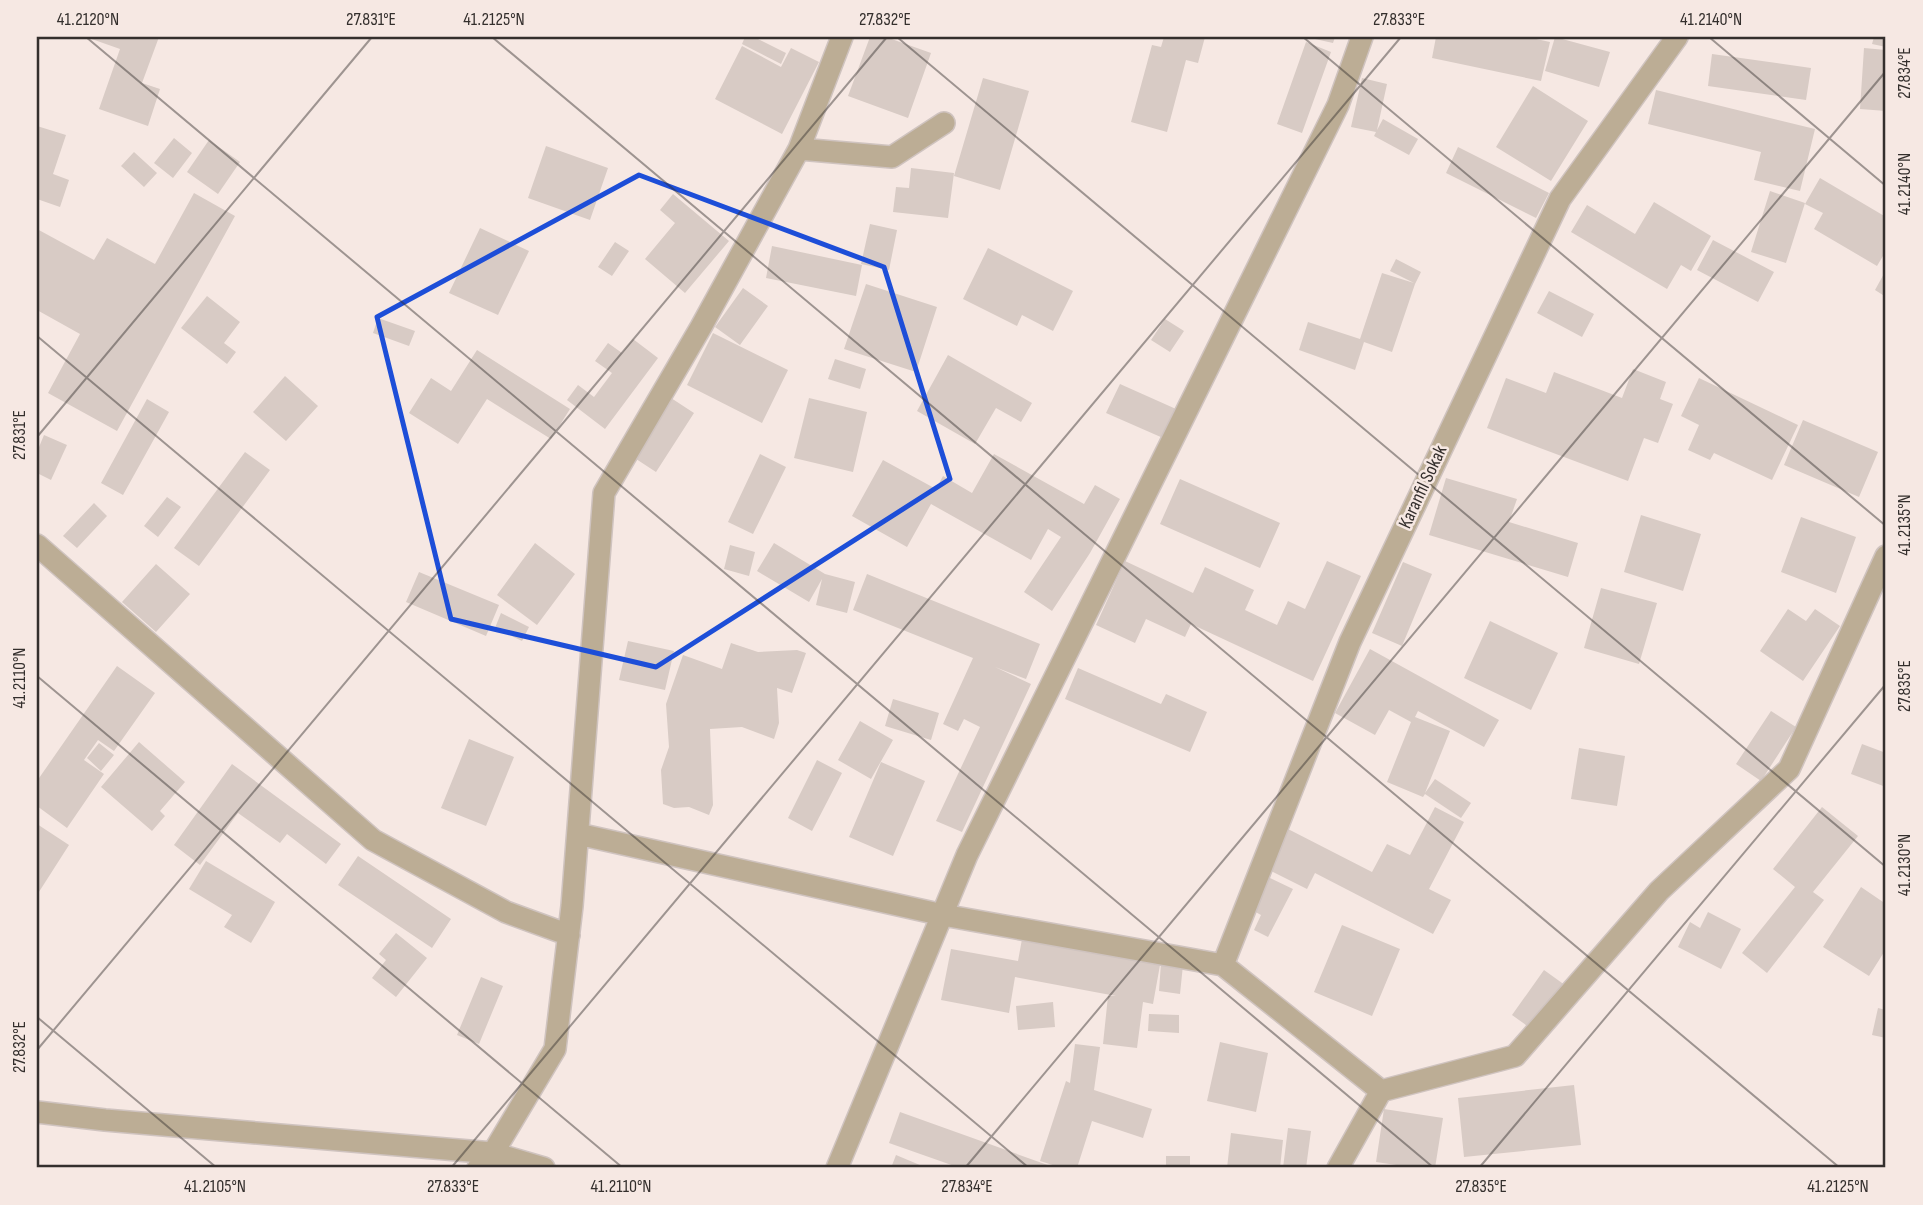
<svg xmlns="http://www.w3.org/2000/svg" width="1923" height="1205" viewBox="0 0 1923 1205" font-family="'Sofia Sans Condensed',sans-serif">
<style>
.building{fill:#d8cbc5}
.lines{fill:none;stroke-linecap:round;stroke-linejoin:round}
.minor-casing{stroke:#cfc3bf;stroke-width:24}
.minor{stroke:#bcad95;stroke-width:21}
.marked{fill:none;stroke:#1d4ed8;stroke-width:5;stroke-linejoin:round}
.ticks{fill:none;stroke:#342f2d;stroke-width:2;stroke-opacity:0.45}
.labels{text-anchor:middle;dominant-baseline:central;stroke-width:5;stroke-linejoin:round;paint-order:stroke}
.street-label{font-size:19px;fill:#342f2d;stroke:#f6e8e3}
.neatline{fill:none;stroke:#342f2d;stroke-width:2.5}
.ticks-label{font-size:18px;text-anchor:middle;fill:#342f2d}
</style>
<rect width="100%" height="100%" fill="#f6e8e3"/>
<!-- building -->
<path class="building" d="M 86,37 L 159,37 L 142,83 L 160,89 L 148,126 L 99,109 L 120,49 Z
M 745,37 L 754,37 L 786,53 L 781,64 L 742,44 Z
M 870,37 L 886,37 L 931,53 L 908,118 L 848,96 Z
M 1164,37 L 1205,37 L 1198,63 L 1186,60 L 1167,132 L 1131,122 L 1152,45 L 1161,47 Z
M 1306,37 L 1335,37 L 1333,43 Z
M 1436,37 L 1527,37 L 1550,42 L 1541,81 L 1432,58 Z
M 1555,37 L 1610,52 L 1599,87 L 1545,71 Z
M 1874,37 L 1886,37 L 1886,47 L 1872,44 Z
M 1306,42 L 1331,52 L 1302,133 L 1277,124 Z
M 742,46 L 781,67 L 791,48 L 819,62 L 782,134 L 715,99 Z
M 1864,48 L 1886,50 L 1886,111 L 1860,109 Z
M 1712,54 L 1811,68 L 1806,100 L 1708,86 Z
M 983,78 L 1029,91 L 1000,190 L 954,176 Z
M 1362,78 L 1387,84 L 1377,130 L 1383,119 L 1418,139 L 1409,155 L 1374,136 L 1376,132 L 1351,127 Z
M 1533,86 L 1588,121 L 1551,181 L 1496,147 Z
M 1656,90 L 1815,129 L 1800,191 L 1754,180 L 1761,152 L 1648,124 Z
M 37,126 L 66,135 L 53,174 L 69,180 L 60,207 L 37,199 Z
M 174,138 L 192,153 L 173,178 L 154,163 Z
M 209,140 L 240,162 L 218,194 L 187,172 Z
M 546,146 L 608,168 L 590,220 L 528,198 Z
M 1458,147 L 1549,193 L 1536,218 L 1446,173 Z
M 134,152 L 157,173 L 144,187 L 121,166 Z
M 911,168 L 954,173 L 948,218 L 893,212 L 896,187 L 909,188 Z
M 1820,178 L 1886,217 L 1886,251 L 1877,266 L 1814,229 L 1823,213 L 1805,204 Z
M 1770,191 L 1805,203 L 1786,263 L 1751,252 Z
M 194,193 L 235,216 L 117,431 L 48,393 L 80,334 L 37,310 L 37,229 L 94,260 L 107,238 L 155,264 Z
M 673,194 L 729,241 L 685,293 L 645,259 L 675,223 L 660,210 Z
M 1654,202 L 1711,236 L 1691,271 L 1681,265 L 1667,289 L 1571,232 L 1587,205 L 1635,234 Z
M 870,224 L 897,230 L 889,270 L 861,264 Z
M 480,228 L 529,251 L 498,315 L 449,293 Z
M 1713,240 L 1774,272 L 1758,302 L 1697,270 Z
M 615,242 L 629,251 L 612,276 L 598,267 Z
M 772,246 L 862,265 L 856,296 L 766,278 Z
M 988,248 L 1073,291 L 1053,331 L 1022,315 L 1017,326 L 963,299 Z
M 1396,259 L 1421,272 L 1415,284 L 1392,352 L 1364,342 L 1355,370 L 1299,350 L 1308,322 L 1360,339 L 1382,273 L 1414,283 L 1390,271 Z
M 1886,270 L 1886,297 L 1875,290 Z
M 866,284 L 937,307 L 916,372 L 844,349 Z
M 743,288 L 768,306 L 740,345 L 715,327 Z
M 1549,291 L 1594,314 L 1582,337 L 1537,313 Z
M 207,296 L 240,322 L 224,343 L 236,352 L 227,364 L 181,328 Z
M 378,318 L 415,331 L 409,346 L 373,333 Z
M 1165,319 L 1184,331 L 1170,352 L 1151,340 Z
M 713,333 L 788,370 L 762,423 L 687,385 Z
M 633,339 L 658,358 L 605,429 L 567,400 L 578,385 L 594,397 L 612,373 L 595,361 L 608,343 L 622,353 Z
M 477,350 L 570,409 L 551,439 L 487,399 L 458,444 L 409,413 L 431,378 L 451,391 Z
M 948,355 L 1032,403 L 1021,422 L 996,408 L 975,444 L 917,411 Z
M 835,359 L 866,369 L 860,389 L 828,379 Z
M 1633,369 L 1666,382 L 1660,399 L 1673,404 L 1658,443 L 1644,438 L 1628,481 L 1487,428 L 1506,378 L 1546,393 L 1554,372 L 1622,398 Z
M 285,376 L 318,406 L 286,441 L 253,412 Z
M 1699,378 L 1798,425 L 1772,480 L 1714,453 L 1710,460 L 1688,450 L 1699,425 L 1681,416 Z
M 1120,384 L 1176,409 L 1163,438 L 1106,413 Z
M 671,398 L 694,413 L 656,472 L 633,457 Z
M 809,398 L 867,412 L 853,472 L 794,458 Z
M 147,399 L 169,412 L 123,495 L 101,483 Z
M 1803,420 L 1878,452 L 1859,497 L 1784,465 Z
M 44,435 L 67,445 L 51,480 L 37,473 L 37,452 Z
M 245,452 L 270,470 L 199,566 L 174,548 Z
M 760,454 L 786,467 L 753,534 L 728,522 Z
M 994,454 L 1084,504 L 1095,485 L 1120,499 L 1090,553 L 1052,611 L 1024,592 L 1061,537 L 1048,529 L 1031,560 L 931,504 L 907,547 L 852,516 L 883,460 L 936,489 L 943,476 L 972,493 Z
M 1446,478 L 1517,499 L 1509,522 L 1578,543 L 1568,577 L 1429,535 Z
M 1180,479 L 1280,523 L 1260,568 L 1160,524 Z
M 167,497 L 181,507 L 158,537 L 144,526 Z
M 94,503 L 107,516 L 77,548 L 63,536 Z
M 1641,515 L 1701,534 L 1683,591 L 1624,572 Z
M 1801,517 L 1856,537 L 1836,593 L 1781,572 Z
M 535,543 L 575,574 L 537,625 L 497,595 Z
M 774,543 L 825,574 L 855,582 L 847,613 L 816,605 L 822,579 L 809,602 L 757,571 Z
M 730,545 L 755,552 L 749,576 L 724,569 Z
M 1125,561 L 1193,593 L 1205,567 L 1254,590 L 1245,610 L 1277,625 L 1288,601 L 1305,609 L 1327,561 L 1361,576 L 1313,681 L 1191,624 L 1185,637 L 1146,619 L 1135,643 L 1096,625 Z
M 1403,562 L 1432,574 L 1402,646 L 1372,633 Z
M 156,564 L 190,594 L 156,632 L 122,602 Z
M 419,572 L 499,605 L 486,636 L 406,602 Z
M 867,574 L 1040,644 L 1026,679 L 995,667 L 1031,684 L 962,832 L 936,821 L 980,727 L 964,719 L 958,731 L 943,724 L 973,658 L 853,610 Z
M 1601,588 L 1657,603 L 1639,664 L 1584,648 Z
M 1788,609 L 1806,621 L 1815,609 L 1840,626 L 1803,681 L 1760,651 Z
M 501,613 L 529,627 L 522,641 L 495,628 Z
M 1490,621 L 1558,653 L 1531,710 L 1464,678 Z
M 628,641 L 674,651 L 665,690 L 619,680 Z
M 731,643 L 758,652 L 797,650 L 806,653 L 792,693 L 777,688 L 779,723 L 774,739 L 742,727 L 710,729 L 713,805 L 709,815 L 689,807 L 674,808 L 663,804 L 661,770 L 669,747 L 666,704 L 683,655 L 722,669 Z
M 1370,649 L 1499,720 L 1484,747 L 1418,711 L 1415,717 L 1450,731 L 1425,793 L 1435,779 L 1471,803 L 1461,818 L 1425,794 L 1423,797 L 1387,782 L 1411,722 L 1389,710 L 1375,735 L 1335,713 Z
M 117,666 L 155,693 L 114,751 L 98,740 L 84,760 L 104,774 L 67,828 L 37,806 L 37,781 Z
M 1078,668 L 1161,704 L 1166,694 L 1207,712 L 1190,752 L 1065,699 Z
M 893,699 L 939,713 L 931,740 L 885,726 Z
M 1771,711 L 1796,727 L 1761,781 L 1736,764 Z
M 860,721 L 893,740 L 871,779 L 838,760 Z
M 469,739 L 514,757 L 486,826 L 441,808 Z
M 139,742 L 185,782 L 160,811 L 165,816 L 152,831 L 101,787 Z
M 99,743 L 114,755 L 101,771 L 87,758 Z
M 1862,744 L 1886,753 L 1886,787 L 1851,774 Z
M 1579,748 L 1625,756 L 1617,806 L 1571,799 Z
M 817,760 L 842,773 L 812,831 L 788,818 Z
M 881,762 L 925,781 L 893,856 L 849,837 Z
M 232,764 L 341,844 L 326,864 L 287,834 L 280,843 L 238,813 L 200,865 L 174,845 Z
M 1435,807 L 1464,822 L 1429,889 L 1451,900 L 1433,934 L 1315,873 L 1307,889 L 1267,869 L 1288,829 L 1372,872 L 1387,844 L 1410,855 Z
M 1822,807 L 1858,836 L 1813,892 L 1824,900 L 1767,973 L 1742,953 L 1795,887 L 1773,869 Z
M 37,824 L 69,845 L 37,895 Z
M 358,856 L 451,919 L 432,948 L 338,885 Z
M 206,861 L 275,902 L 251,943 L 224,927 L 232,915 L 189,889 Z
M 1266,876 L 1293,889 L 1268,937 L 1254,930 L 1261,915 L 1250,909 Z
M 1861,887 L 1886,904 L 1886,949 L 1869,976 L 1823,947 Z
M 1708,912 L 1741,929 L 1721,969 L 1678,947 L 1690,922 L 1700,928 Z
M 1342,925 L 1400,949 L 1372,1016 L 1314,992 Z
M 396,933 L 427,958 L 396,997 L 372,978 L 386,960 L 379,954 Z
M 1022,939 L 1160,965 L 1153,1004 L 1143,1002 L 1137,1048 L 1103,1044 L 1108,996 L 1116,996 L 1015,977 L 1009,1013 L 941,1000 L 951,949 L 1018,961 Z
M 1161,963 L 1183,965 L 1180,994 L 1159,991 Z
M 1544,970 L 1569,988 L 1537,1033 L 1512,1015 Z
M 481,977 L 503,986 L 479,1044 L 457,1035 Z
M 1053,1002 L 1055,1027 L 1018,1030 L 1016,1006 Z
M 1878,1008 L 1886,1010 L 1886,1038 L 1872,1035 Z
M 1149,1014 L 1179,1015 L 1179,1033 L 1148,1031 Z
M 1220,1042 L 1268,1053 L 1256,1112 L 1207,1101 Z
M 1075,1044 L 1100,1047 L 1094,1090 L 1152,1109 L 1143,1138 L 1092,1121 L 1077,1168 L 1062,1168 L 1040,1161 L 1066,1081 L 1070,1083 Z
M 1574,1085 L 1581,1145 L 1464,1157 L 1458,1098 Z
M 1384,1109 L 1443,1118 L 1435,1168 L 1417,1168 L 1376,1162 Z
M 900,1112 L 1056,1168 L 960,1168 L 889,1143 Z
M 1288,1128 L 1311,1131 L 1306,1168 L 1283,1168 Z
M 1231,1133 L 1283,1140 L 1280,1168 L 1227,1168 Z
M 896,1155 L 927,1168 L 891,1168 Z
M 1166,1156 L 1190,1156 L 1190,1168 L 1166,1168 Z"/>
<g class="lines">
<!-- minor casing -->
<g class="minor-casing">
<path id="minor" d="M 799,149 L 892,157 L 944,123
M 37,545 L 373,840 L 506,912 L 569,935
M 578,834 L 943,915 L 1223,965 L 1381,1091 L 1515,1056 L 1659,891 L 1789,769 L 1886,556
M 1223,965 L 1350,642 L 1560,199 L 1677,37
M 37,1112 L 105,1120 L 493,1153 L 544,1168
M 478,1168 L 493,1153 L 555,1049 L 572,906 L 604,493 L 701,327 L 799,149 L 842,37
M 837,1168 L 967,855 L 1338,105 L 1362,37
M 1338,1168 L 1381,1091"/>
</g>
<!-- minor -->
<use href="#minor" class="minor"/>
</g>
<!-- marked area -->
<path class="marked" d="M 639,175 L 884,267 L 950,479 L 656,667 L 451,619 L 377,317 Z"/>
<!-- ticks -->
<path class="ticks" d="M 86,37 L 1434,1168M 492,37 L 1840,1168M 897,37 L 1886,867M 1303,37 L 1886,526M 1709,37 L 1886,186M 37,336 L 1029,1168M 37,437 L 372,37M 37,676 L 623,1168M 37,1017 L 217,1168M 37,1050 L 887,37M 451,1168 L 1401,37M 965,1168 L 1886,71M 1479,1168 L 1886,684"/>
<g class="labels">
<!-- street labels -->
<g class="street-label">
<text transform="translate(1423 487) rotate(-65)">Karanfil Sokak</text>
</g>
</g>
<!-- border -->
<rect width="1923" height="1205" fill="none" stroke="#f6e8e3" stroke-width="77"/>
<rect x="38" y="38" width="1846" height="1128" class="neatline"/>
<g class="ticks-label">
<text x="88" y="25">41.2120°N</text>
<text x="371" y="25">27.831°E</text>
<text x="494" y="25">41.2125°N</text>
<text x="885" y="25">27.832°E</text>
<text x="1399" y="25">27.833°E</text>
<text x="1711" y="25">41.2140°N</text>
<text transform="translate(1904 73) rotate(-90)" y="6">27.834°E</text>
<text transform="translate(1904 184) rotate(-90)" y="6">41.2140°N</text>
<text transform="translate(19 435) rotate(-90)" y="6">27.831°E</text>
<text transform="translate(1904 525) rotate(-90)" y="6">41.2135°N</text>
<text transform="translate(19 678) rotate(-90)" y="6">41.2110°N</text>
<text transform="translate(1904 686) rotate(-90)" y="6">27.835°E</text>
<text transform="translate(1904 865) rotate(-90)" y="6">41.2130°N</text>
<text transform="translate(19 1047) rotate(-90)" y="6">27.832°E</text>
<text x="215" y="1192">41.2105°N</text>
<text x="453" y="1192">27.833°E</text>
<text x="621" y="1192">41.2110°N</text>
<text x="967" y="1192">27.834°E</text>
<text x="1481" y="1192">27.835°E</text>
<text x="1838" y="1192">41.2125°N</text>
</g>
</svg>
